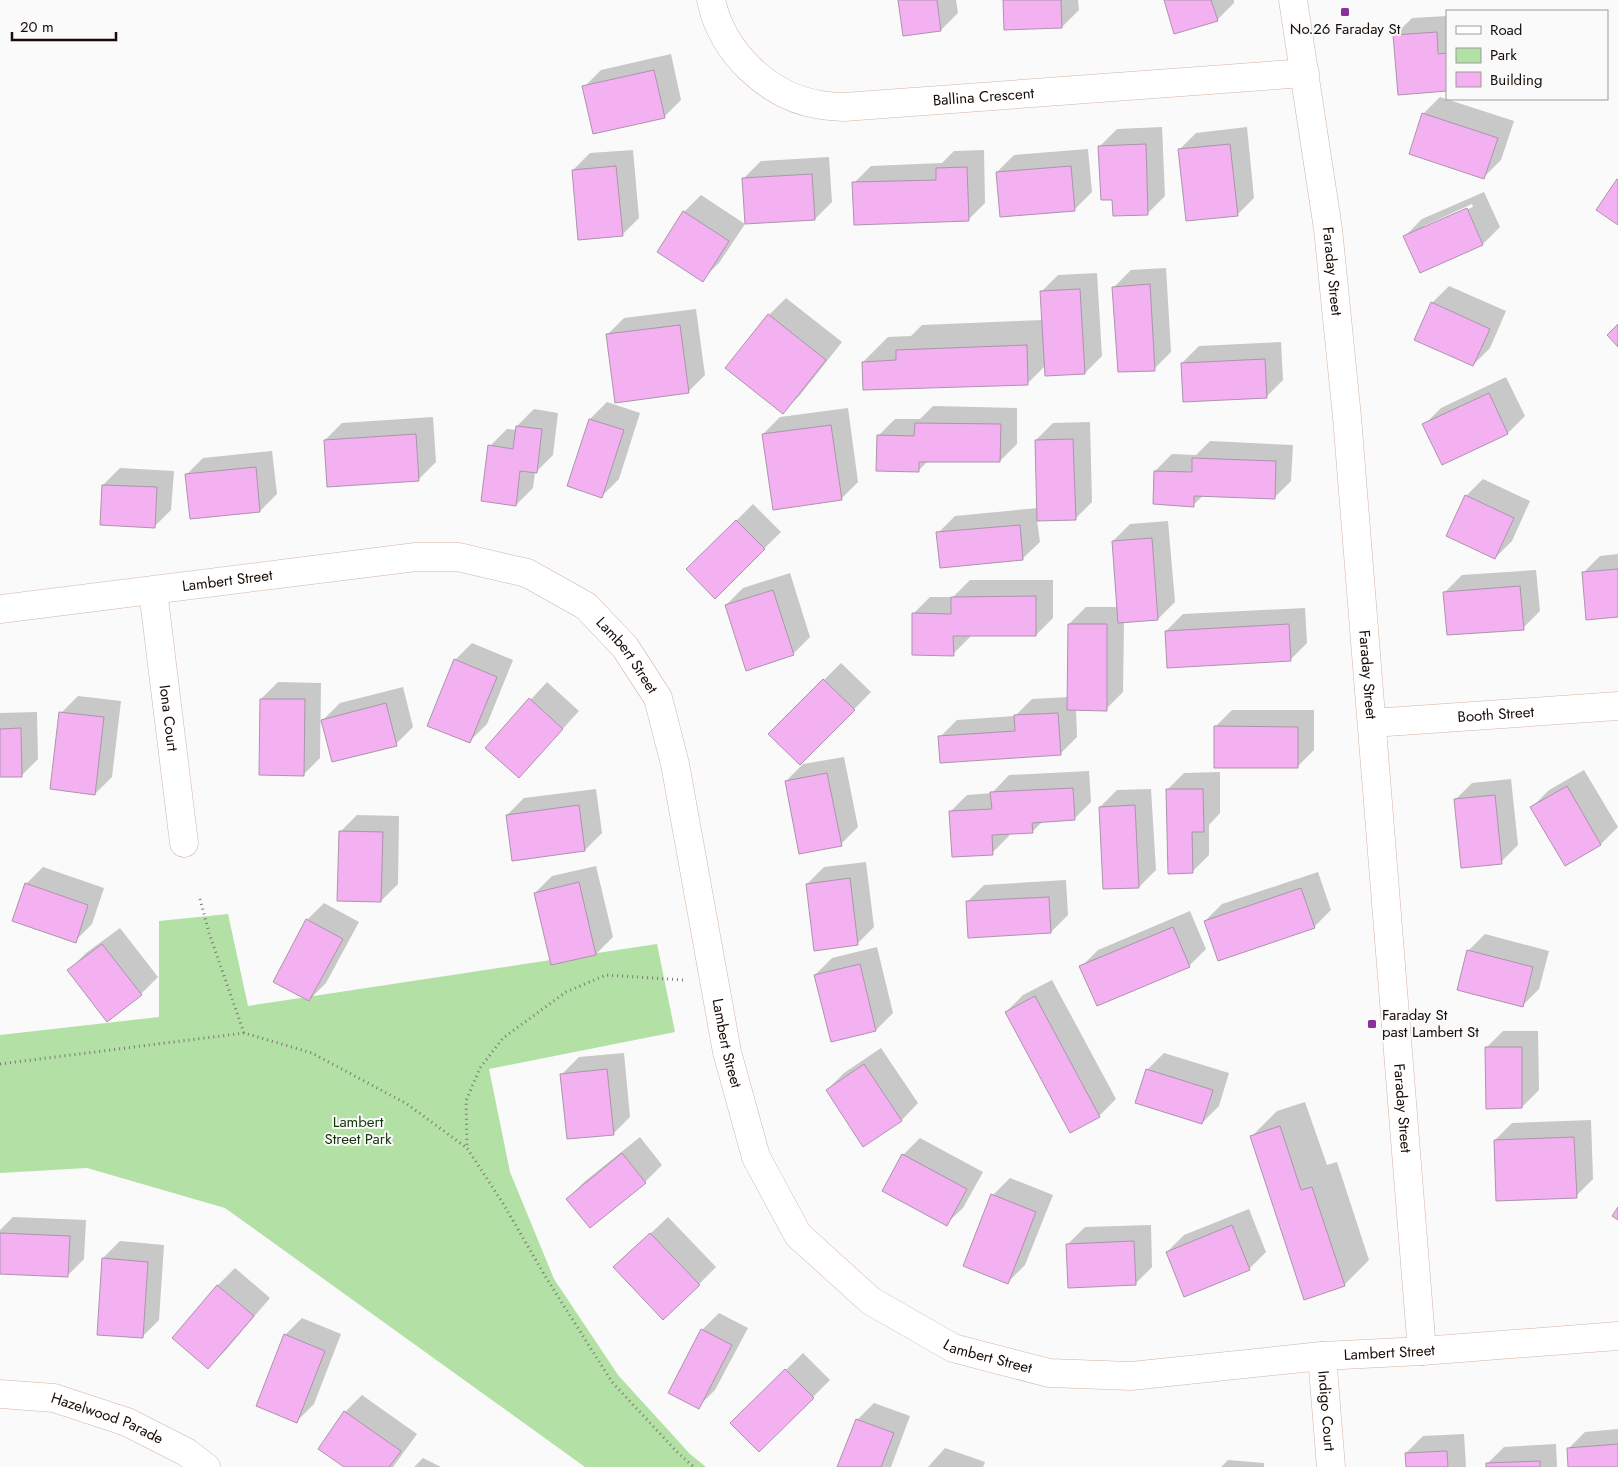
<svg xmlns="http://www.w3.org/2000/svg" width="1618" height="1467" viewBox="0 0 1618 1467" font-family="Jost,sans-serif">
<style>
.green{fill:#b2e0a5}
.shadow{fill:#0003;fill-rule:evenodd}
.building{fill:#f3b1f2;stroke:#ad93ac}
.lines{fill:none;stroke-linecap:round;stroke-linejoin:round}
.minor-casing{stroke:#d4b3a1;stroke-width:29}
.path{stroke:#7d7774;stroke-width:3;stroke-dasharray:1 4;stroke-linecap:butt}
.minor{stroke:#fff;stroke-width:28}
.poi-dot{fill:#88309c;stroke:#fafafa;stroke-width:2}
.labels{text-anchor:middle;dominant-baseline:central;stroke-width:4;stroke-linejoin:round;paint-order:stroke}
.poi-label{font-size:15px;fill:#170c06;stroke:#fafafa}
.street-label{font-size:15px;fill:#170c06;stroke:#fafafa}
.park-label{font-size:15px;fill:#123605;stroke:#fafafa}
</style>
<rect width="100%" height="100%" fill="#fafafa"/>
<!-- green -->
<path class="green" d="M 228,914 L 248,1006 L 657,944 L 675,1032 L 489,1069 L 510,1172 L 554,1279 L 618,1375 L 690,1454 L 706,1467 L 585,1467 L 225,1208 L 87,1168 L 0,1173 L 0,1035 L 159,1017 L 159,921 Z"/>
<!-- shadow -->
<path class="shadow" d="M 899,0 L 956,0 L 958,13 L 941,30 L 904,35 Z
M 1004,0 L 1078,0 L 1079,10 L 1062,27 Z
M 1165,0 L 1234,0 L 1234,3 L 1217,20 Z
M 1447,16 L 1447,90 L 1395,35 L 1412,18 Z
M 671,54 L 681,100 L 664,117 L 584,87 L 601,70 Z
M 1440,97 L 1514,121 L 1501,160 L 1484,177 L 1423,114 Z
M 1162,127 L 1165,196 L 1148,213 L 1100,146 L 1117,129 Z
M 1247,127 L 1254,198 L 1237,215 L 1179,150 L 1196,133 Z
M 1088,149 L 1092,192 L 1075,209 L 997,172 L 1014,155 Z
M 633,150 L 639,218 L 622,235 L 573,170 L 590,153 Z
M 984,150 L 985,203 L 968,220 L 854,183 L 871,166 L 942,163 L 954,151 Z
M 829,157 L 832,202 L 815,219 L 744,178 L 761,161 Z
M 1484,192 L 1500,227 L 1483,244 L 1405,236 L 1422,219 ZM 1472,204 L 1473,207 L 1424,228 L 1424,226 Z
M 701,195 L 745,224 L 719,263 L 702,280 L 684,212 Z
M 1166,268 L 1171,352 L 1154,369 L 1114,287 L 1131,270 Z
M 1097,273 L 1102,356 L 1085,373 L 1045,366 L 1028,383 L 863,362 L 888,337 L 911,336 L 922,325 L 1043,320 L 1041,292 L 1058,275 Z
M 1449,286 L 1506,311 L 1490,348 L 1473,365 L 1432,303 Z
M 786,298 L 842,342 L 800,395 L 783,412 L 727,368 L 769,315 Z
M 696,309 L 705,375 L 688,392 L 607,335 L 624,318 Z
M 1281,342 L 1283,380 L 1266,397 L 1182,363 L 1199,346 Z
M 1506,377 L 1525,416 L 1508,433 L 1442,463 L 1424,425 L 1441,408 Z
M 607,402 L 640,413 L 619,479 L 602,496 L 590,419 Z
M 933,406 L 1017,408 L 1017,444 L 1000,461 L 928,461 L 918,471 L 878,436 L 895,419 L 920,419 Z
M 848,408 L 858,482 L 841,499 L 763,434 L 780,417 Z
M 534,409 L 558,413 L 553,455 L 536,472 L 535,472 L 533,488 L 516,505 L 490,446 L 507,429 L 517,430 L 517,426 Z
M 433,417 L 436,462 L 419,479 L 325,440 L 342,423 Z
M 1090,422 L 1092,502 L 1075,519 L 1037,520 L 1040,542 L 1022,559 L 938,533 L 955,516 L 1038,508 L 1036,440 L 1053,423 Z
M 1210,441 L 1293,445 L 1291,481 L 1274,498 L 1204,495 L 1193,505 L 1155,471 L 1172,454 L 1196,455 Z
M 272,451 L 277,494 L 260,511 L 186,475 L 203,458 Z
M 120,468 L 174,471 L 171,510 L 154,527 L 103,485 Z
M 1483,479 L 1530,501 L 1512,541 L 1495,558 L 1466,496 Z
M 753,504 L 781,532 L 715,597 L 688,569 Z
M 1168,521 L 1175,602 L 1158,619 L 1124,621 L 1123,692 L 1106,709 L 1076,709 L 1077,737 L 1060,754 L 940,737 L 957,720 L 1015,716 L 1032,699 L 1069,697 L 1069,624 L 1086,607 L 1118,607 L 1113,541 L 1130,524 Z
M 1618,554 L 1618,616 L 1583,573 L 1600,556 Z
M 1536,570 L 1540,611 L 1523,628 L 1445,592 L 1462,575 Z
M 790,573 L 810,637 L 793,654 L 726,605 L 743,588 Z
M 970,580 L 1053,580 L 1053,618 L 1036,635 L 970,635 L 970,637 L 953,654 L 913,614 L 930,597 L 953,597 Z
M 1305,608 L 1307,643 L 1290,660 L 1166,631 L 1183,614 Z
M 472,643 L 513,660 L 487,724 L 470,741 L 455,660 Z
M 841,663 L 871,692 L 800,764 L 770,734 Z
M 278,682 L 321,683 L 320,758 L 303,775 L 261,699 Z
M 547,682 L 579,711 L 519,777 L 487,747 Z
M 403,687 L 413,727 L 396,744 L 323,720 L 340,703 Z
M 78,696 L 121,701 L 112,777 L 95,794 L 61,713 Z
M 1232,710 L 1314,710 L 1314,750 L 1297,767 L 1215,727 Z
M 37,712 L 38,759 L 21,776 L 0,776 L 0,713 Z
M 844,757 L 858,827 L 841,844 L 786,781 L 803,764 Z
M 1584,770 L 1618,827 L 1601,844 L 1532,807 L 1549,790 Z
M 1089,771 L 1091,802 L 1074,819 L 1043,821 L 1032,832 L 1009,833 L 1009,836 L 992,853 L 950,812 L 967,795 L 992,793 L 1009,775 Z
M 1220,772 L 1220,813 L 1209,825 L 1209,855 L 1192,872 L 1167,790 L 1184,773 Z
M 1511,779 L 1518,845 L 1501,862 L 1455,800 L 1472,783 Z
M 596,789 L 602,833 L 585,850 L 507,815 L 524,798 Z
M 1151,789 L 1156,870 L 1139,887 L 1100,807 L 1117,790 Z
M 357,815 L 399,816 L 398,884 L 381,901 L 340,832 Z
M 866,862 L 874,927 L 857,944 L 807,884 L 824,867 Z
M 596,866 L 613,937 L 596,954 L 552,964 L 535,893 L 552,876 Z
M 43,867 L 104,888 L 92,924 L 75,941 L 26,884 Z
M 1318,872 L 1331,910 L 1314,927 L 1205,921 L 1222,904 Z
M 1066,880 L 1068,915 L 1051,932 L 967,902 L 984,885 Z
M 324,903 L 359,922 L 326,983 L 309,1000 L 274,981 L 307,920 Z
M 1190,911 L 1206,949 L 1189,966 L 1081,967 L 1098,950 Z
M 120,928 L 158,977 L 141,994 L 107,1020 L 69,970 L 86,953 Z
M 1485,934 L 1549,951 L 1539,989 L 1522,1006 L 1468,951 Z
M 877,947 L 893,1013 L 876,1030 L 815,975 L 832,958 Z
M 1052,980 L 1116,1099 L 1099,1116 L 1006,1012 L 1023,995 Z
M 1503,1031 L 1538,1031 L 1539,1090 L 1522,1107 L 1486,1048 Z
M 881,1048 L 918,1103 L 902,1120 L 864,1145 L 827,1090 L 844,1073 Z
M 624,1053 L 630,1117 L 613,1134 L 562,1074 L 579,1057 Z
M 1164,1053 L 1229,1073 L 1219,1106 L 1202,1123 L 1147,1070 Z
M 1305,1102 L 1327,1165 L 1337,1162 L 1369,1260 L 1344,1285 L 1251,1137 L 1277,1111 Z
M 1591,1120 L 1593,1179 L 1576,1196 L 1495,1140 L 1512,1123 Z
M 640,1137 L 662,1165 L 645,1182 L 567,1199 L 584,1182 Z
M 920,1138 L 983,1172 L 963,1208 L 946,1224 L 903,1155 Z
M 1010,1178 L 1053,1195 L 1025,1265 L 1008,1282 L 993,1195 Z
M 1249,1209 L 1266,1252 L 1249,1269 L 1167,1252 L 1184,1235 Z
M 13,1217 L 86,1220 L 84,1259 L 67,1276 L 0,1273 L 0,1230 Z
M 668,1217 L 716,1267 L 699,1284 L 632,1251 Z
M 1151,1225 L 1152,1267 L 1135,1284 L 1068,1244 L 1085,1227 Z
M 120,1241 L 164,1245 L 159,1320 L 142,1337 L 103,1258 Z
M 235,1268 L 270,1298 L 225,1351 L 208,1368 L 173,1338 L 218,1285 Z
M 719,1313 L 748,1328 L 715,1390 L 698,1407 L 702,1330 Z
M 302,1318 L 341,1334 L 314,1404 L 297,1421 L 285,1335 Z
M 803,1353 L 830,1380 L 759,1451 L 732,1423 Z
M 362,1395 L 417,1434 L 393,1467 L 346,1467 L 345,1412 Z
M 874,1403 L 910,1416 L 891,1467 L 839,1467 L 857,1420 Z
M 1618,1429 L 1618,1467 L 1569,1467 L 1568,1449 L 1585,1432 Z
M 1464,1434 L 1466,1467 L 1407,1467 L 1406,1453 L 1423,1436 Z
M 1556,1444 L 1557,1467 L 1487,1467 L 1487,1464 L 1504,1447 Z
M 945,1448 L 985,1462 L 983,1467 L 928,1467 Z
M 423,1458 L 441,1467 L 414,1467 Z
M 1228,1460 L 1264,1463 L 1264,1467 L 1221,1467 Z"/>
<!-- building -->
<path class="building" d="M 898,0 L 937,0 L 941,31 L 903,36 Z
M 1003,0 L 1061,0 L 1062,28 L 1004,30 Z
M 1164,0 L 1211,0 L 1218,21 L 1174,34 Z
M 1437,32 L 1438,54 L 1447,53 L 1447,91 L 1398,95 L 1393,35 Z
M 654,70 L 665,118 L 593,134 L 582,86 Z
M 1422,113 L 1498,138 L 1484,179 L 1409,154 Z
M 1146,144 L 1148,215 L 1113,216 L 1112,200 L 1101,200 L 1098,146 Z
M 1230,144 L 1238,216 L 1186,221 L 1178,149 Z
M 616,166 L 623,236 L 578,240 L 572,170 Z
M 1071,166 L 1075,211 L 1000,217 L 996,172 Z
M 967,167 L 969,221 L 854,225 L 852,182 L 936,180 L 936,168 Z
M 812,174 L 815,220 L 745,224 L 742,178 Z
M 1617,179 L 1618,180 L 1618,225 L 1596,210 Z
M 1467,208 L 1483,245 L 1420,273 L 1403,236 Z
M 683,211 L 729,241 L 703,282 L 657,252 Z
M 1150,284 L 1155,371 L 1118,372 L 1112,287 Z
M 1080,289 L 1085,374 L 1045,376 L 1040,291 Z
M 1431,302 L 1490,329 L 1473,366 L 1414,340 Z
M 768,314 L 826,360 L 783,414 L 725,368 Z
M 1618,324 L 1618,347 L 1607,335 Z
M 680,325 L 689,393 L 615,403 L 606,334 Z
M 1027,345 L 1028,385 L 863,390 L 862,362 L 896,360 L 896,350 Z
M 1265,359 L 1267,398 L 1183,402 L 1181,363 Z
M 1489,393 L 1508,434 L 1442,465 L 1422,424 Z
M 589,419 L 624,430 L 602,498 L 567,486 Z
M 915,423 L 1001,424 L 1000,462 L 919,462 L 919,472 L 876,471 L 877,435 L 914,436 Z
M 831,425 L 842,500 L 773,510 L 762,434 Z
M 516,426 L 542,429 L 537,473 L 520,471 L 516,506 L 481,501 L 488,445 L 513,449 Z
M 416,434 L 419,481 L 327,487 L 324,440 Z
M 1073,439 L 1076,520 L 1037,521 L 1035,440 Z
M 1192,458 L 1276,461 L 1275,499 L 1194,496 L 1194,507 L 1153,504 L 1154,471 L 1192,472 Z
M 256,467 L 260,512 L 190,519 L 185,474 Z
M 102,485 L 157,487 L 155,528 L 100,525 Z
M 1465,495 L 1514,518 L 1495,559 L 1446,536 Z
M 736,520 L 765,549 L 715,599 L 686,569 Z
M 1020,525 L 1023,560 L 940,568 L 936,532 Z
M 1152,538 L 1158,620 L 1118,623 L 1112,541 Z
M 1618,569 L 1618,617 L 1586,620 L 1582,572 Z
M 1520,586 L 1524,630 L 1447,635 L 1443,592 Z
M 773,590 L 794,655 L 746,671 L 725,605 Z
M 1036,596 L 1036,636 L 953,636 L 954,656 L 912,655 L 912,613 L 951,614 L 951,597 Z
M 1068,624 L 1107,624 L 1107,711 L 1067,710 Z
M 1289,624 L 1291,661 L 1167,668 L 1165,631 Z
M 454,659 L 497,677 L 470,743 L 427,726 Z
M 823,679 L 855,710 L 800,765 L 768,734 Z
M 529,698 L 563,729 L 519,778 L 485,748 Z
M 260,699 L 305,699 L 304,776 L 259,775 Z
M 386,703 L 397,746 L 332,762 L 321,720 Z
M 59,712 L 104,717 L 95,795 L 50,789 Z
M 1058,713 L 1061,755 L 940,763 L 938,736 L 1015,731 L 1014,715 Z
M 1214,726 L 1298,727 L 1298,768 L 1214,768 Z
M 21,728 L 22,777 L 0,777 L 0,729 Z
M 827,773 L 842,846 L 799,854 L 785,781 Z
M 1567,786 L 1601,845 L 1565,866 L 1530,807 Z
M 1073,788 L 1075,820 L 1032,823 L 1033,833 L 992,835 L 993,855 L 952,857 L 949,811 L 992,809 L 990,792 Z
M 1166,789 L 1203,789 L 1204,832 L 1192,832 L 1193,873 L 1168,874 Z
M 1495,795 L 1502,864 L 1461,868 L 1454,799 Z
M 579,805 L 585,851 L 512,861 L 506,815 Z
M 1135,805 L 1139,888 L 1103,889 L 1099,807 Z
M 339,831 L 383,832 L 381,902 L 337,901 Z
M 850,878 L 858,945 L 814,951 L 806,884 Z
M 579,882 L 596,955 L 551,965 L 534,893 Z
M 25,883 L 88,905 L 76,943 L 12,921 Z
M 1301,888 L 1315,928 L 1218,961 L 1204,921 Z
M 1049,897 L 1051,933 L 968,938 L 966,901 Z
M 306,919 L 343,939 L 309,1001 L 273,982 Z
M 1173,927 L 1190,967 L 1097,1006 L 1079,966 Z
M 102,944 L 142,995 L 107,1022 L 67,970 Z
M 1467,950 L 1533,967 L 1523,1007 L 1457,990 Z
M 860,964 L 876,1031 L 831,1042 L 814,975 Z
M 1035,996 L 1100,1117 L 1070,1133 L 1005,1012 Z
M 1485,1047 L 1522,1047 L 1522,1108 L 1486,1109 Z
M 864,1064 L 902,1121 L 863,1147 L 826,1090 Z
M 607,1069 L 614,1135 L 567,1139 L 560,1074 Z
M 1146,1069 L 1213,1090 L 1202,1124 L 1135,1103 Z
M 1280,1126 L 1301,1190 L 1312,1187 L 1345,1286 L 1304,1300 L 1250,1136 Z
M 1574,1137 L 1577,1198 L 1496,1201 L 1494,1140 Z
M 622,1153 L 646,1183 L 590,1228 L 566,1199 Z
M 902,1154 L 967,1189 L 947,1226 L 882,1191 Z
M 991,1194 L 1036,1212 L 1008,1284 L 963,1266 Z
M 1618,1207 L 1618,1220 L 1612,1216 Z
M 1232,1225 L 1250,1270 L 1184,1297 L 1166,1252 Z
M 0,1233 L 70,1236 L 68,1277 L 0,1274 Z
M 650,1233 L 700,1285 L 663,1320 L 613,1267 Z
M 1134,1241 L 1136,1285 L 1068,1288 L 1066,1244 Z
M 102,1258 L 148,1262 L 143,1338 L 97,1335 Z
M 217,1285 L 254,1316 L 208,1369 L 172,1338 Z
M 701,1329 L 732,1345 L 699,1409 L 668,1393 Z
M 284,1334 L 325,1351 L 297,1423 L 256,1406 Z
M 785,1369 L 814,1398 L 759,1452 L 730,1423 Z
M 344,1411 L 401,1451 L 389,1467 L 344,1467 L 318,1449 Z
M 856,1419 L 894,1433 L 881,1467 L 837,1467 Z
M 1618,1444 L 1618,1467 L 1568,1467 L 1567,1448 Z
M 1447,1451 L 1448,1467 L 1406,1467 L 1405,1453 Z
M 1540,1461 L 1540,1467 L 1486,1467 L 1486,1463 Z"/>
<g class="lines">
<!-- minor casing -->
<g class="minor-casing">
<g id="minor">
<path id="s1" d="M 711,0 C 722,52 768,97 821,105 C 828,106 836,107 844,107 L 1305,73"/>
<path id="s2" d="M 1293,0 L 1328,229 L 1347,417 L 1422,1351"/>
<path id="s3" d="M 153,591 L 184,843"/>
<path id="s4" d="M 0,609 L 416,557 L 458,557 L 527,573 L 586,606 L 625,647 L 658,698 L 675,764 L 727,1052 L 756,1157 L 798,1235 L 871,1301 L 953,1348 L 1049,1373 L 1131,1376 L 1322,1356 L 1422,1351 L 1618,1336"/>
<path id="s5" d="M 1372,723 L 1618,706"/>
<path id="s6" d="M 1322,1356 L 1331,1467"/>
<path id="s7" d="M 0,1394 L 54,1398 L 127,1422 L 186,1452 L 206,1467"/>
</g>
</g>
<!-- path -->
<path class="path" d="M 200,899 L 209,933 L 244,1033
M 683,980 L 606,975 L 566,992 L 503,1038 L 480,1068 L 466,1101 L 467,1148 L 504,1205 L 545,1276 L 612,1382 L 678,1453 L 694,1467
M 0,1064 L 244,1033 L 312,1053 L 407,1104 L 467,1148"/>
<!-- minor -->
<use href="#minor" class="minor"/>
</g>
<!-- markers -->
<g class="poi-dot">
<rect x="1340" y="7" width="10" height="10" rx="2.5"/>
<rect x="1367" y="1019" width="10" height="10" rx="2.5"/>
</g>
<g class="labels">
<!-- poi labels -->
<g class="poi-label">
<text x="1345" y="29">No.26 Faraday St</text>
<text x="1382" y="1015" text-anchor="start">Faraday St<tspan x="1382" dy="17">past Lambert St</tspan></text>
</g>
<!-- street labels -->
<g class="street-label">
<text stroke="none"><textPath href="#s1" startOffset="324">Ballina Crescent</textPath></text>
<text stroke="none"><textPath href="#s2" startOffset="274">Faraday Street</textPath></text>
<text stroke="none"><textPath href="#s4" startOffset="229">Lambert Street</textPath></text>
<text stroke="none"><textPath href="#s4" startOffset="664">Lambert Street</textPath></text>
<text stroke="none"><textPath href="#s2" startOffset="679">Faraday Street</textPath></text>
<text stroke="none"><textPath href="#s5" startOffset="124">Booth Street</textPath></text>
<text stroke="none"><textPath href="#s3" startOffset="128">Iona Court</textPath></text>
<text stroke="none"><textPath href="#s4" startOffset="1069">Lambert Street</textPath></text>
<text stroke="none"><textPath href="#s2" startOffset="1114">Faraday Street</textPath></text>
<text stroke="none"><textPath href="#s4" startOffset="1909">Lambert Street</textPath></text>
<text stroke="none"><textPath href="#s4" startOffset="1504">Lambert Street</textPath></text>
<text stroke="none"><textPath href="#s6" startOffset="55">Indigo Court</textPath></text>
<text stroke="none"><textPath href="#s7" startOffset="111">Hazelwood Parade</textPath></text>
</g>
<!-- park labels -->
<g class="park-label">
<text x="358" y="1122">Lambert<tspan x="358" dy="17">Street Park</tspan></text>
</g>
</g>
<!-- legend -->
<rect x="1446" y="10" width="162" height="90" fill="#fafafa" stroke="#9f9b98"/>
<rect x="1456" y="26" width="25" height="8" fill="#ffffff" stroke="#9f9b98"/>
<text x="1490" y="35" font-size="15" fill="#170c06">Road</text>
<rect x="1456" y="48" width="25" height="15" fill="#b2e0a5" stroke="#9f9b98"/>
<text x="1490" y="60" font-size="15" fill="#170c06">Park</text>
<rect x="1456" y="72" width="25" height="15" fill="#f3b1f2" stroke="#9f9b98"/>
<text x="1490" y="85" font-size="15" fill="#170c06">Building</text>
<!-- scale -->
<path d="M12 32v8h104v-8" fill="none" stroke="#170c06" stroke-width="2.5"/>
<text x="20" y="32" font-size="15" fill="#170c06" stroke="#fafafa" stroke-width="4" paint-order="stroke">20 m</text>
</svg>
